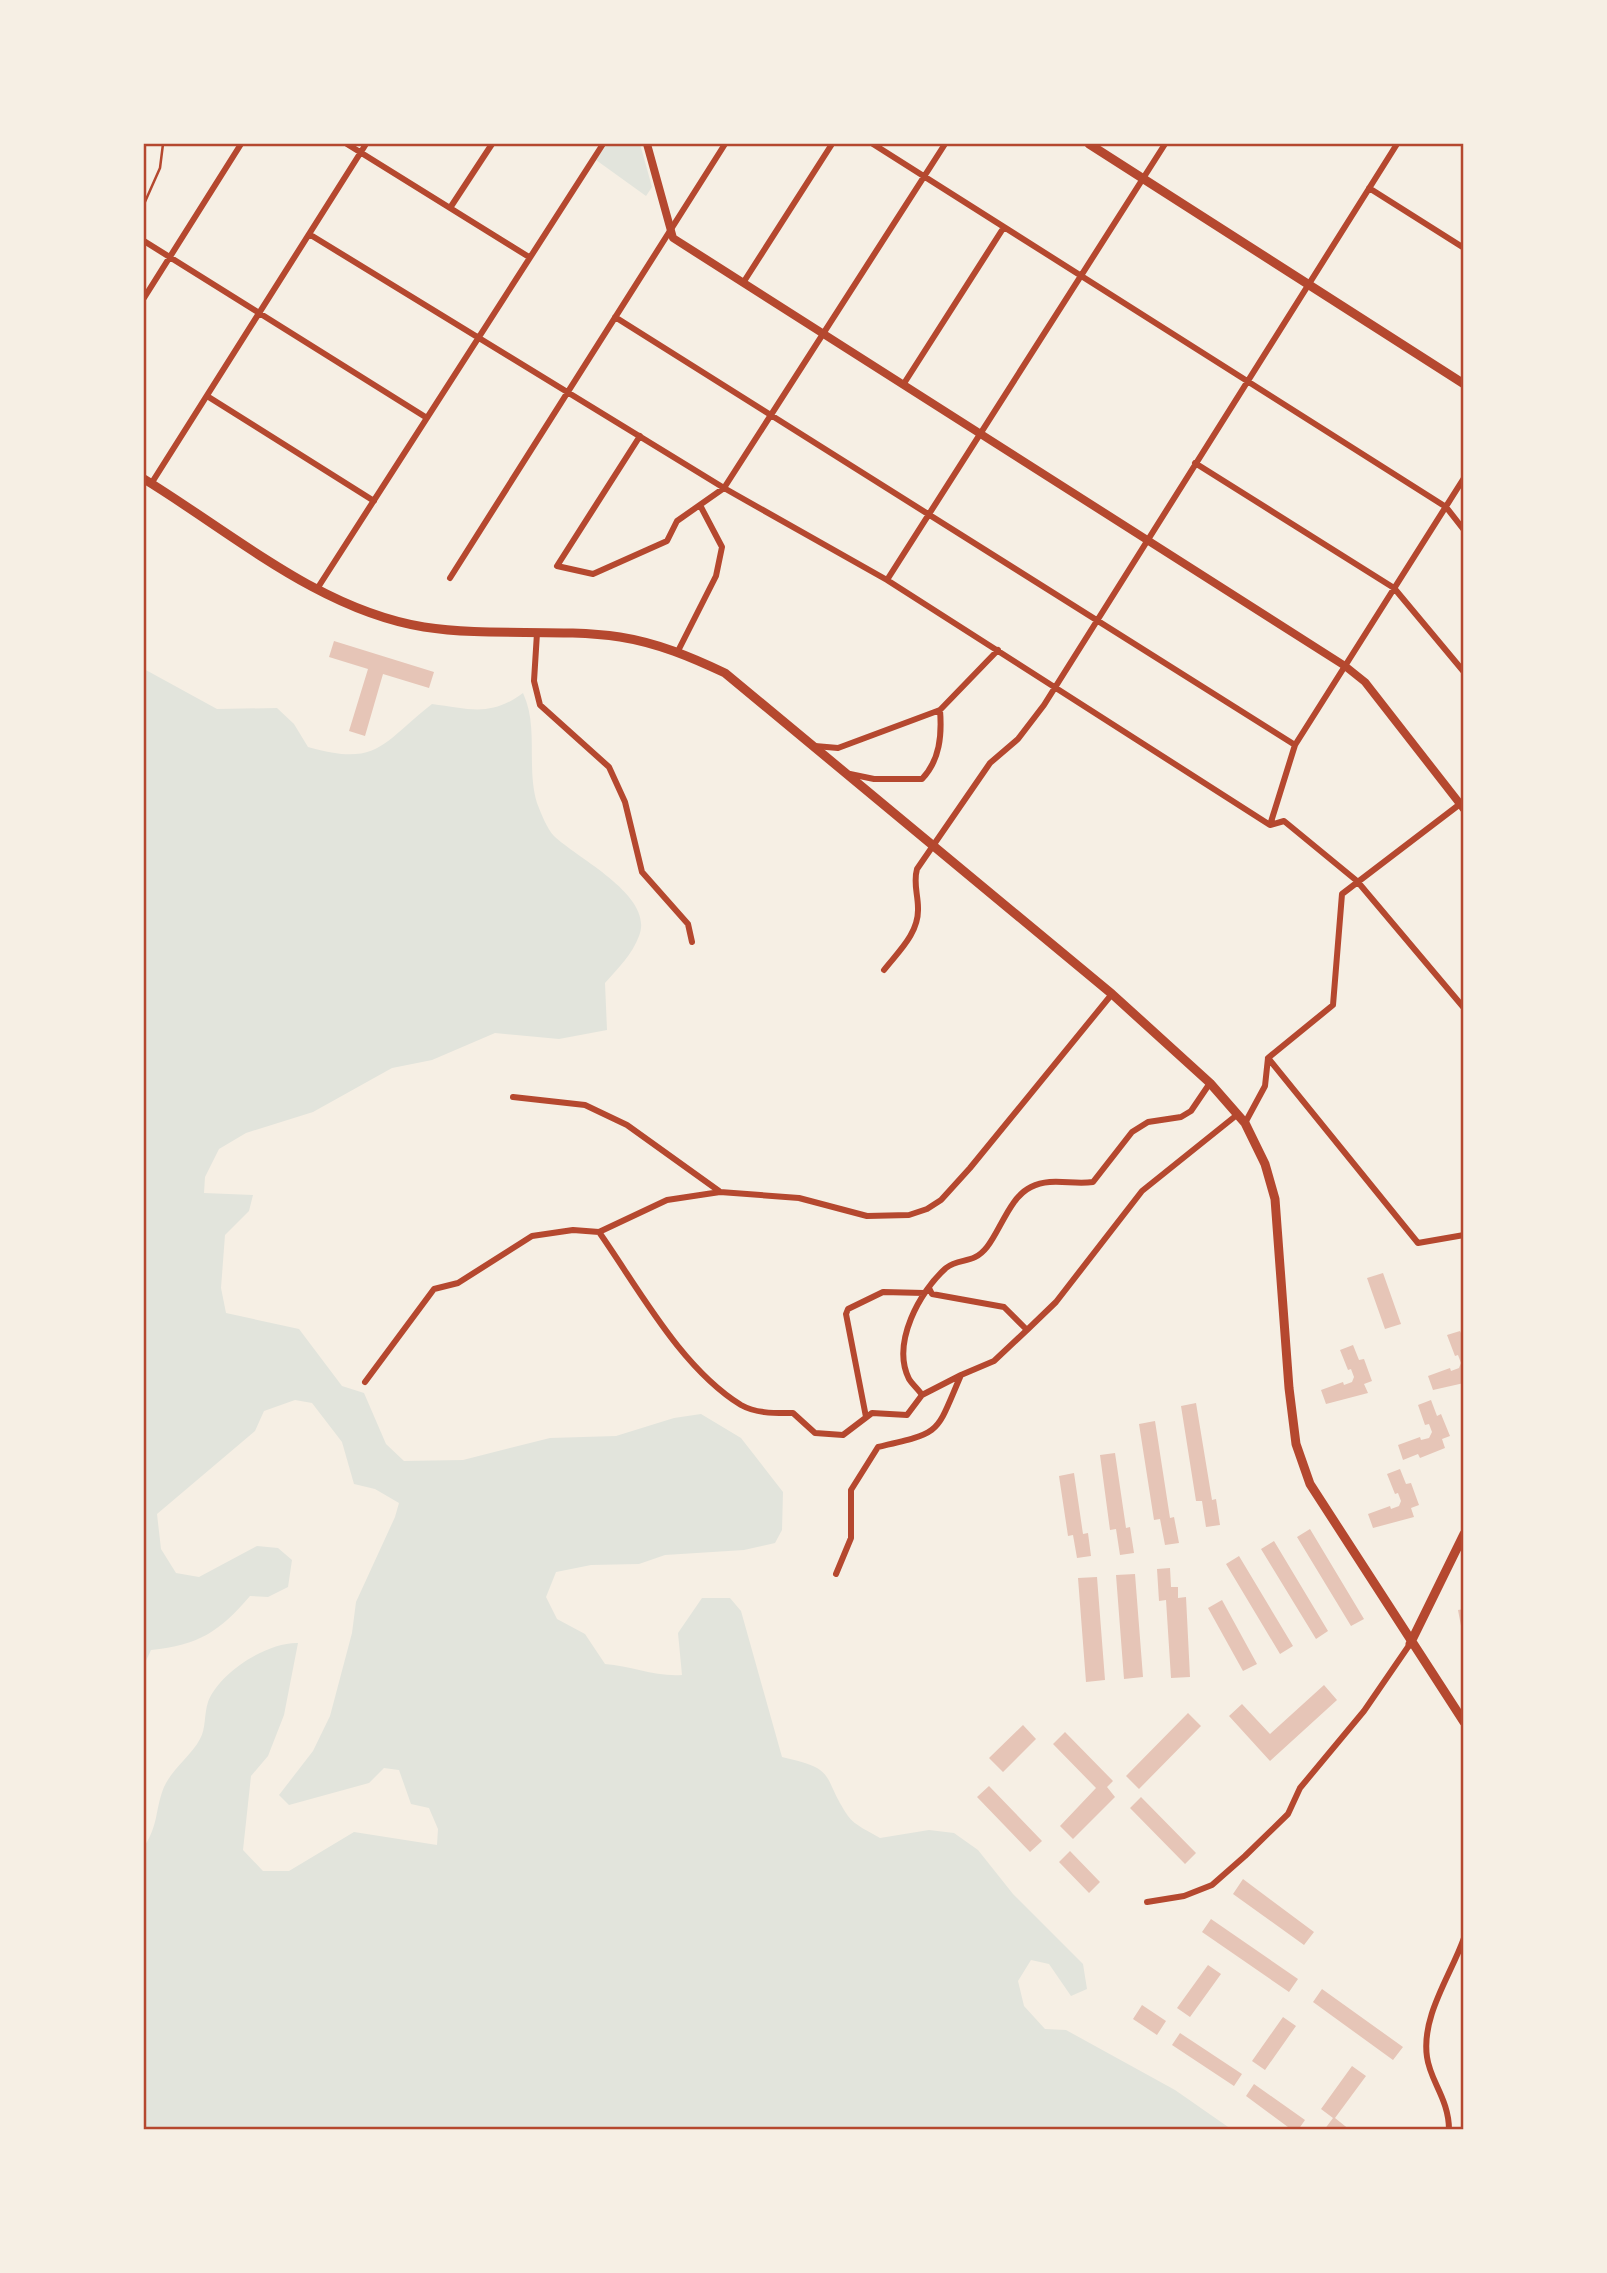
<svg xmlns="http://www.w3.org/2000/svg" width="1607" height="2273" viewBox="0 0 1607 2273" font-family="Rubik,sans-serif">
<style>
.green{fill:#e2e4dc}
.building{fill:#e6c5b7}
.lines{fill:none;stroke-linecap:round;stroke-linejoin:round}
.service{stroke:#b5482f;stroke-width:2.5}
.minor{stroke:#b5482f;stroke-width:6}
.tertiary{stroke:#b5482f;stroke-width:8}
.secondary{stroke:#b5482f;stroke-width:9}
.neatline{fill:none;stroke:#b5482f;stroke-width:2.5}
</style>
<rect width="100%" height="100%" fill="#f6efe4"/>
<!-- green -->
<path class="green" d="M 607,144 L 640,144 L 652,187 L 646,196 L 596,160 Z
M 144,669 L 217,709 L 277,708 L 294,724 L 308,747 C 378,767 381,744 432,704 C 470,709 491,717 523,693 C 539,727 526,767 537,803 C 541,813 547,829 554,836 C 578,859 655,896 639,936 C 632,955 618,968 605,983 L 607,1030 L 559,1039 L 495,1033 L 432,1060 L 392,1068 L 313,1112 L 246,1133 L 219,1149 L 205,1177 L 204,1193 L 253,1195 L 249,1211 L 225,1235 L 221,1288 L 226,1313 L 299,1329 L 342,1386 L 364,1393 L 386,1444 L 404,1461 L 463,1460 L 550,1438 L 616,1436 L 674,1418 L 701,1414 L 741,1438 L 783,1492 L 782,1530 L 775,1543 L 744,1550 L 665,1555 L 639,1564 L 591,1565 L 556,1572 L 546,1597 L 557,1619 L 585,1634 L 605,1664 C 631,1666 656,1677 682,1675 L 678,1633 L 702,1598 L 730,1598 L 741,1611 L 782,1757 C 839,1770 820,1774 848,1816 C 854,1825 870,1832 880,1838 L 929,1830 L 954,1833 L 978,1850 L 1013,1894 L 1083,1964 L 1087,1989 L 1071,1996 L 1049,1964 L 1031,1960 L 1018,1981 L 1024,2006 L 1045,2029 L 1066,2030 L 1175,2090 L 1231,2129 L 144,2129 L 144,1847 C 159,1824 155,1809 164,1787 C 172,1769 191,1756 200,1739 C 206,1729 204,1714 208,1702 C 219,1673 267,1642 298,1643 L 284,1715 L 268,1756 L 251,1776 L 243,1850 L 263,1871 L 289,1871 L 354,1832 L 437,1845 L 438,1829 L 429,1808 L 411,1804 L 399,1770 L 384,1768 L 369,1783 L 289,1805 L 279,1795 L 313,1751 L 330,1716 L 352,1633 L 356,1602 L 395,1517 L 399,1503 L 375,1489 L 354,1484 L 342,1442 L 312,1403 L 295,1400 L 264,1411 L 255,1431 L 157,1514 L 161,1549 L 176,1573 L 199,1577 L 257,1546 L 278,1548 L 292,1560 L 288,1587 L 268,1597 L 250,1596 C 219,1632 199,1645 151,1650 L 144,1665 Z"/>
<!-- building -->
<path class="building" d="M 334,641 L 434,672 L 429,688 L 383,674 L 365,736 L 349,731 L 368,669 L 329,657 Z
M 1383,1273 L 1401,1324 L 1385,1329 L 1367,1278 Z
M 1460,1331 L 1464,1339 L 1464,1383 L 1433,1390 L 1428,1376 L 1450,1368 L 1451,1371 L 1459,1368 L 1461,1363 L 1458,1355 L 1455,1356 L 1447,1335 Z
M 1353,1345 L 1359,1360 L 1364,1359 L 1372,1381 L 1364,1384 L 1368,1393 L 1326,1404 L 1321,1390 L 1343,1382 L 1344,1385 L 1352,1382 L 1354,1377 L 1351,1369 L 1348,1370 L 1340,1350 Z
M 1431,1400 L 1437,1416 L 1441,1414 L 1450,1436 L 1442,1439 L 1445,1448 L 1420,1458 L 1418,1454 L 1403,1460 L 1398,1445 L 1420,1437 L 1421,1440 L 1429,1438 L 1432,1432 L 1429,1424 L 1425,1425 L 1418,1405 Z
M 1196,1403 L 1212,1500 L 1216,1499 L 1220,1525 L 1206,1527 L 1202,1501 L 1196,1501 L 1181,1406 Z
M 1155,1421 L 1170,1518 L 1174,1517 L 1179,1543 L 1165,1545 L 1160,1519 L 1154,1520 L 1139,1424 Z
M 1115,1453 L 1126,1528 L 1130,1527 L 1134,1553 L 1120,1555 L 1116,1529 L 1110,1530 L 1100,1455 Z
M 1400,1469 L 1406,1484 L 1411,1483 L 1419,1505 L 1411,1508 L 1414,1517 L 1373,1528 L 1368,1514 L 1390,1506 L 1391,1509 L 1399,1506 L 1401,1501 L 1398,1493 L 1395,1494 L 1387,1474 Z
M 1074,1473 L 1083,1534 L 1088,1533 L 1091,1556 L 1077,1558 L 1073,1535 L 1068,1536 L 1059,1476 Z
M 1310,1529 L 1364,1619 L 1351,1626 L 1297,1537 Z
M 1274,1541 L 1328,1631 L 1316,1639 L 1261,1549 Z
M 1239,1556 L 1293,1646 L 1280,1654 L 1226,1564 Z
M 1170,1568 L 1171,1587 L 1178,1587 L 1178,1598 L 1186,1597 L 1190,1677 L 1171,1678 L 1166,1600 L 1159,1601 L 1157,1569 Z
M 1135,1574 L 1143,1677 L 1124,1679 L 1116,1575 Z
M 1097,1577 L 1105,1680 L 1086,1682 L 1078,1578 Z
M 1222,1600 L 1257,1664 L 1243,1671 L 1208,1608 Z
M 1464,1609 L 1464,1630 L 1462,1631 L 1458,1610 Z
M 1324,1685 L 1337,1700 L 1270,1761 L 1229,1716 L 1242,1704 L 1270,1734 Z
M 1188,1713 L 1201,1726 L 1139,1789 L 1126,1776 Z
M 1023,1725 L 1036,1739 L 1003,1772 L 989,1758 Z
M 1065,1732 L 1113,1781 L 1107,1787 L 1115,1797 L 1073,1839 L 1060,1826 L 1096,1788 L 1053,1744 Z
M 989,1786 L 1042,1841 L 1030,1852 L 977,1797 Z
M 1141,1797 L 1196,1853 L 1185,1864 L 1130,1808 Z
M 1070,1851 L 1100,1882 L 1089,1893 L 1059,1862 Z
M 1243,1879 L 1314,1932 L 1304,1945 L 1233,1894 Z
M 1211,1919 L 1298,1979 L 1289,1992 L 1202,1932 Z
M 1208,1965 L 1221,1974 L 1190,2017 L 1177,2008 Z
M 1322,1989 L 1403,2047 L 1393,2060 L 1313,2002 Z
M 1142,2005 L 1166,2021 L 1157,2035 L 1133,2019 Z
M 1283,2017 L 1296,2026 L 1265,2070 L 1252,2061 Z
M 1180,2033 L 1242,2074 L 1234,2086 L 1172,2045 Z
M 1352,2066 L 1366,2076 L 1335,2118 L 1350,2130 L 1324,2130 L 1333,2118 L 1321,2109 Z
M 1254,2084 L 1305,2120 L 1298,2130 L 1292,2130 L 1246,2096 Z"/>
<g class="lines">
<!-- service -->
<path class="service" d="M 144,204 L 160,168 L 163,144"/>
<!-- minor -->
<path class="minor" d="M 347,144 L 529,257
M 873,144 L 1446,507 L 1464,530
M 1369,188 L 1464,248
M 450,208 L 492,144
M 309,234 L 724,488 L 887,580 L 1270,825 L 1284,821 L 1357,881 L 1464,1008
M 144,241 L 427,418
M 743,283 L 832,144
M 144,298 L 241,144
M 615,317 L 1295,745
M 903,385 L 1004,227
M 207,396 L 374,501
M 640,436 L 557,566 L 593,574 L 667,541 L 677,521 L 724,488 L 945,144
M 1195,463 L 1394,588 L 1464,672
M 151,484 L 366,144
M 450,578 L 725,144
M 887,580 L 1165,144
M 317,589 L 603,144
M 537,633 L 534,681 L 540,705 L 609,767 L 625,802 L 642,872 L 688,924 L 692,942
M 678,651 L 716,576 L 722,547 L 701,507
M 815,746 L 838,748 L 940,710 L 998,650
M 850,774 L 874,779 L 922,779 C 940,760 942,735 940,710
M 1270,825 L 1295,745 L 1464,478
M 884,970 C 899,951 919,933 918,908 C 918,894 913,883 917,869 L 990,763 L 1018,739 L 1044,705 L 1397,144
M 1268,1058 L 1418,1243 L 1464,1235
M 513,1097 L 585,1105 L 627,1125 L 719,1191
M 1245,1123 L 1265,1086 L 1268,1058 L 1333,1005 L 1342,894 L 1464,801
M 599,1232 C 639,1289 681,1368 741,1405 C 757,1414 776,1413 793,1413 L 815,1433 L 843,1435 L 872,1413 L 907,1415 L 922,1395 L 961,1375
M 929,1288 L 932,1294 L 1004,1307 L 1027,1330
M 365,1382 L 434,1289 L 458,1283 L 532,1236 L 573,1230 L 599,1232 L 667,1200 L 720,1192 L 799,1198 L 867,1216 L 909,1215 L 927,1209 L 941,1200 L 970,1168 L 1112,994
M 922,1395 C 919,1390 912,1384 909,1379 C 891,1343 920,1291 946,1268 C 960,1257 973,1265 987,1247 C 1001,1229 1010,1197 1031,1187 C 1051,1177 1071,1185 1093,1182 L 1132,1132 L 1148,1122 L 1181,1117 L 1191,1111 L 1210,1083
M 866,1417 L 846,1314 L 848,1309 L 883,1292 L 924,1293
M 836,1574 L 851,1538 L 851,1490 L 878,1447 C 943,1432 935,1435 961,1375 L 994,1361 L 1027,1330 L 1056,1302 L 1142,1191 L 1238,1114
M 1147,1902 L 1184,1896 L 1212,1885 L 1245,1856 L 1288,1814 L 1300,1788 L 1364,1711 L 1410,1644
M 1449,2130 C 1449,2099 1430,2081 1427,2057 C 1421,2016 1451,1975 1464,1938"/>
<!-- tertiary -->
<path class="tertiary" d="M 647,144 L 673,238 L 1345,666 L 1365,682 L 1464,809"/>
<!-- secondary -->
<path class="secondary" d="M 1089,144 L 1464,384
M 144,479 C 231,532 319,610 424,627 C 488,637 556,628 620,637 C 658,643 691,657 725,673 L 1112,994 L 1210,1083 L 1245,1123 L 1265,1164 L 1275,1199 L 1289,1388 L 1296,1444 L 1310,1484 L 1464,1722
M 1410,1644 L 1464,1534"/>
</g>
<!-- border -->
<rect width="1607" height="2273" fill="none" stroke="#f6efe4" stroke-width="290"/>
<rect x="145" y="145" width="1317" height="1983" class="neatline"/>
</svg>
